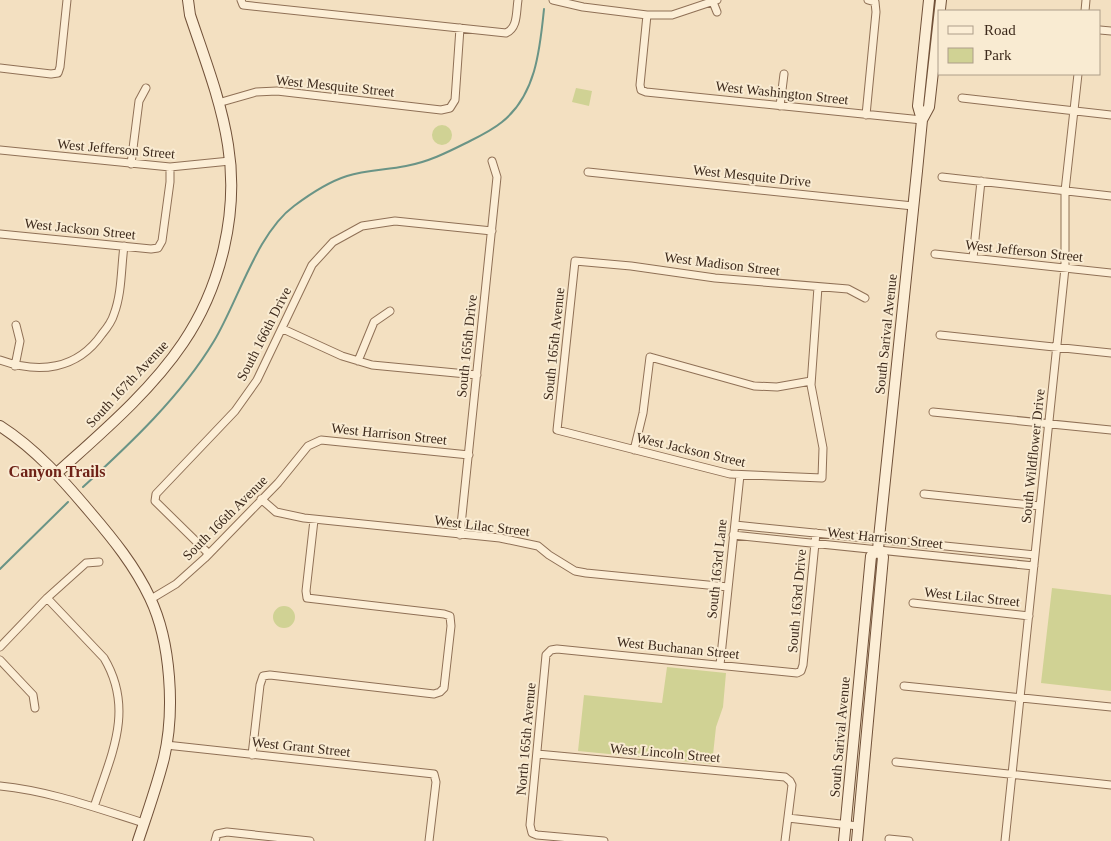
<svg xmlns="http://www.w3.org/2000/svg" width="1111" height="841" viewBox="0 0 1111 841" font-family="'Times New Roman',serif">
<style>
.green{fill:#d0d294}
.lines{fill:none;stroke-linecap:round;stroke-linejoin:round}
.stream{stroke:#6a9486;stroke-width:2}
.street-casing{stroke:#8f7056;stroke-width:9}
.secondary-casing{stroke:#715139;stroke-width:12}
.street{stroke:#fceed6;stroke-width:7}
.secondary{stroke:#fceed6;stroke-width:10}
.labels{text-anchor:middle;dominant-baseline:central;stroke-width:4;stroke-linejoin:round;paint-order:stroke}
.street-label{font-size:14px;fill:#3d2a1c;stroke:#f9ebd2}
.quarter-label{font-size:16px;font-weight:bold;fill:#6e2217;stroke:#f9ebd2}
</style>
<rect width="100%" height="100%" fill="#f3e0c1"/>
<!-- green -->
<path class="green" d="M 576,88 L 592,91 L 589,106 L 572,102 Z
M432 135a10 10 0 1 1 20 0a10 10 0 1 1-20 0Z
M 1052,588 L 1111,595 L 1111,691 L 1041,683 Z
M273 617a11 11 0 1 1 22 0a11 11 0 1 1-22 0Z
M 667,667 L 726,673 L 723,707 L 716,727 L 712,764 L 578,751 L 584,695 L 662,703 Z"/>
<g class="lines">
<!-- stream -->
<path class="stream" d="M 83,487 C 130,444 181,396 214,341 C 238,301 257,233 294,206 C 310,194 328,182 347,176 C 366,170 387,170 406,166 C 428,162 446,153 466,143 C 478,137 491,131 502,122 C 536,95 540,49 544,9
M 0,569 L 68,502"/>
<!-- street casing -->
<g class="street-casing">
<path id="street" d="M 241,0 L 243,5 L 252,6 L 506,33 C 518,28 516,12 518,0
M 553,0 L 583,7 L 647,15 L 672,15 L 717,0
M 713,2 L 717,12
M 1085,11 L 1086,0
M 647,15 L 640,85 L 641,90 L 646,92 L 922,120
M 1100,30 L 1111,31
M 0,68 L 51,74 L 58,73 L 60,67 L 67,0
M 962,98 L 1111,115
M 218,103 L 256,92 L 277,91 L 441,110 L 450,108 L 455,100 L 460,28
M 780,106 L 784,74
M 866,115 L 876,12 L 875,2 L 868,0
M 0,150 L 170,167 L 230,161
M 131,164 L 139,101 L 146,88
M 588,172 L 913,206
M 942,177 L 1111,196
M 0,234 L 151,249 L 158,248 L 162,241 L 170,182 L 170,167
M 935,254 L 1111,273
M 973,258 L 981,181
M 818,287 L 811,385 L 823,448 L 822,478 L 730,474 L 557,430 L 575,261 L 631,266 L 715,278 L 848,289 L 865,298
M 283,329 L 342,356 L 372,365 L 477,375
M 940,335 L 1111,353
M 0,360 C 39,374 77,370 102,334 C 107,328 112,321 114,314 C 122,293 121,268 124,246
M 358,361 L 374,322 L 390,311
M 15,366 L 20,341 L 16,325
M 933,412 L 1111,430
M 634,450 L 643,413 L 650,357 L 754,386 L 777,387 L 811,381
M 924,494 L 1040,506
M 261,499 L 276,512 L 304,518 L 500,538 L 538,546 L 549,555 L 575,571 L 586,573 L 728,587
M 735,525 L 1035,555
M 460,535 L 497,177 L 492,161
M 733,535 L 1034,566
M 209,554 L 155,501 L 156,494 L 235,411 L 257,380 L 312,265 L 333,242 L 362,226 L 395,221 L 492,231
M 47,598 L 104,658 C 135,710 111,755 94,807
M 151,599 L 176,584 L 205,558 L 278,483 L 308,446 L 321,440 L 469,455
M 913,603 L 1029,616
M 0,647 L 47,598 L 86,563 L 99,562
M 0,660 L 33,695 L 35,708
M 720,665 L 740,475
M 904,686 L 1111,707
M 166,745 L 434,774 L 436,782 L 429,841
M 537,754 L 785,777 L 790,781 L 792,785 L 785,841
M 252,755 L 260,685 L 263,676 L 270,675 L 434,694 L 440,692 L 444,688 L 451,626 L 450,616 L 444,614 L 307,598 L 306,591 L 314,520
M 896,762 L 1111,785
M 0,786 C 50,791 96,808 144,823
M 788,818 L 858,826
M 889,839 L 909,841
M 215,841 L 217,834 L 227,832 L 310,841
M 604,841 L 537,835 L 532,833 L 530,825 L 546,655 L 551,650 L 557,649 L 797,673 L 801,671 L 803,665 L 816,533
M 1005,841 L 1065,268 L 1065,191 L 1078,74"/>
</g>
<!-- secondary casing -->
<g class="secondary-casing">
<path id="secondary" d="M 922,120 L 929,107 L 941,0
M 0,426 C 36,449 63,480 90,512 C 113,539 135,566 150,598 C 171,642 175,711 164,758 C 157,786 147,814 138,841
M 57,473 C 100,434 150,392 183,343 C 221,287 239,212 228,145 C 221,100 204,57 190,15 L 188,0
M 844,841 L 871,556 L 878,550 L 879,538 L 917,171 L 922,120 L 918,106 L 929,0
M 857,841 L 883,557 L 878,550"/>
</g>
<!-- street -->
<use href="#street" class="street"/>
<!-- secondary -->
<use href="#secondary" class="secondary"/>
</g>
<g class="labels">
<!-- street labels -->
<g class="street-label">
<text transform="translate(335 86) rotate(6)">West Mesquite Street</text>
<text transform="translate(782 93) rotate(6)">West Washington Street</text>
<text transform="translate(116 149) rotate(5)">West Jefferson Street</text>
<text transform="translate(752 176) rotate(6)">West Mesquite Drive</text>
<text transform="translate(80 229) rotate(6)">West Jackson Street</text>
<text transform="translate(1024 251) rotate(6)">West Jefferson Street</text>
<text transform="translate(722 264) rotate(7)">West Madison Street</text>
<text transform="translate(264 334) rotate(-63)">South 166th Drive</text>
<text transform="translate(886 334) rotate(-84)">South Sarival Avenue</text>
<text transform="translate(554 344) rotate(-84)">South 165th Avenue</text>
<text transform="translate(467 346) rotate(-84)">South 165th Drive</text>
<text transform="translate(127 384) rotate(-47)">South 167th Avenue</text>
<text transform="translate(389 434) rotate(6)">West Harrison Street</text>
<text transform="translate(691 450) rotate(13)">West Jackson Street</text>
<text transform="translate(1033 456) rotate(-84)">South Wildflower Drive</text>
<text transform="translate(225 518) rotate(-45)">South 166th Avenue</text>
<text transform="translate(482 526) rotate(7)">West Lilac Street</text>
<text transform="translate(885 538) rotate(6)">West Harrison Street</text>
<text transform="translate(717 569) rotate(-84)">South 163rd Lane</text>
<text transform="translate(972 597) rotate(6)">West Lilac Street</text>
<text transform="translate(797 601) rotate(-85)">South 163rd Drive</text>
<text transform="translate(678 648) rotate(6)">West Buchanan Street</text>
<text transform="translate(840 737) rotate(-85)">South Sarival Avenue</text>
<text transform="translate(526 739) rotate(-85)">North 165th Avenue</text>
<text transform="translate(301 747) rotate(6)">West Grant Street</text>
<text transform="translate(665 753) rotate(5)">West Lincoln Street</text>
</g>
<!-- quarter labels -->
<g class="quarter-label">
<text x="57" y="471">Canyon Trails</text>
</g>
</g>
<!-- legend -->
<rect x="938" y="10" width="162" height="65" fill="#f9ebd2" stroke="#ae9e89"/>
<rect x="948" y="26" width="25" height="8" fill="#fceed6" stroke="#ae9e89"/>
<text x="984" y="35" font-size="15" fill="#3d2a1c">Road</text>
<rect x="948" y="48" width="25" height="15" fill="#d0d294" stroke="#ae9e89"/>
<text x="984" y="60" font-size="15" fill="#3d2a1c">Park</text>
</svg>
